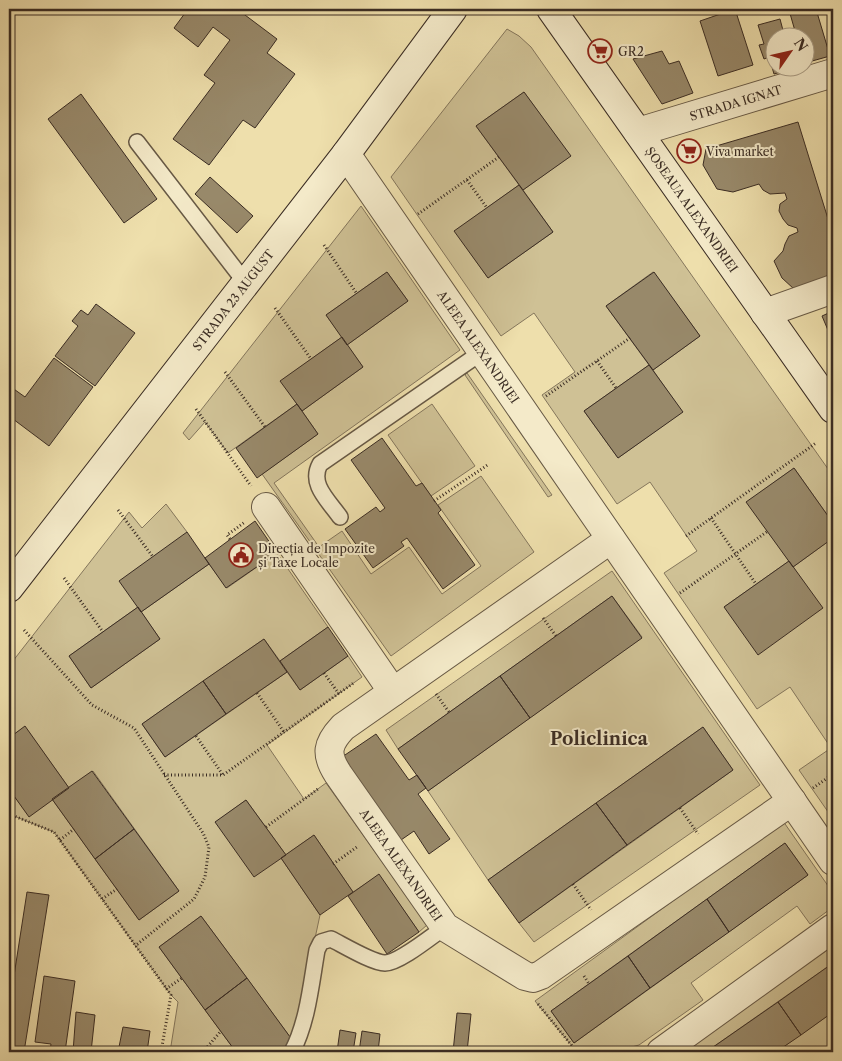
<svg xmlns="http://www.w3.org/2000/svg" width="842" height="1061" viewBox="0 0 842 1061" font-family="'Libre Caslon Text',serif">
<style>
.green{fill:#cfc195;stroke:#84765c;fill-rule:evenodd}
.building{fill:#98896a;stroke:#3a2c23}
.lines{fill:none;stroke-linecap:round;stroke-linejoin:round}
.lane-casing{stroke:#675945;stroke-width:18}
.street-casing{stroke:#675945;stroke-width:30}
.secondary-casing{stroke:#3a2c23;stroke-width:30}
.path{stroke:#3a2c23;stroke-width:3;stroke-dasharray:1 2.5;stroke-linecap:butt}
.lane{stroke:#f4eac9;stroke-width:15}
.street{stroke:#f4eac9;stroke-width:28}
.secondary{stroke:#f4eac9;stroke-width:28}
.labels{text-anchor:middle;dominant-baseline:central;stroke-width:4;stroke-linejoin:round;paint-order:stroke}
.poi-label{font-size:12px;fill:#3a2c23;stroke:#f4eac9;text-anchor:start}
.street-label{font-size:12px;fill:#3a2c23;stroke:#f4eac9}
.district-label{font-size:18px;font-weight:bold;fill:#3a2c23;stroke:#f4eac9}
</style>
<rect width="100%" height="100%" fill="#eedfac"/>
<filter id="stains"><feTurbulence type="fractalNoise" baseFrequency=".004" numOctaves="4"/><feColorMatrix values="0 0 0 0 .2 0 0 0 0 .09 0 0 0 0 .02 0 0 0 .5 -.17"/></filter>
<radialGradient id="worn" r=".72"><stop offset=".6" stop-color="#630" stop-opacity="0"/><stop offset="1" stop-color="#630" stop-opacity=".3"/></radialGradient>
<!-- green -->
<path class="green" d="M 507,29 L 519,36 L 531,47 L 833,476 L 833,523 L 794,468 L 747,502 L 789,561 L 724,607 L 822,608 L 793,567 L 833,538 L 833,819 L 799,770 L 831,748 L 790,687 L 757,709 L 664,573 L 697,551 L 650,482 L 617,504 L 542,395 L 575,372 L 534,313 L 501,336 L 391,177 ZM 524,92 L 570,156 L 523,190 L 553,232 L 488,278 L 455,231 L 519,185 L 476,126 ZM 653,272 L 700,336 L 653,370 L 682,412 L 618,458 L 584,411 L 649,365 L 606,306 Z
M 361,206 L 460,350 L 274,483 L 319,547 L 342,531 L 371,574 L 409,547 L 442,594 L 481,566 L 438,505 L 481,476 L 534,552 L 391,656 L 262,474 L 318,434 L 302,411 L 363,367 L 347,345 L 408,301 L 387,272 L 326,315 L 342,337 L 281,381 L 297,404 L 228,453 L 205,422 L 189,440 L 183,433 Z
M 467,373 L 552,495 L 548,497 L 465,375 Z
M 432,404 L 475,466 L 431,496 L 388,435 Z
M 166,504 L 187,532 L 138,607 L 69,656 L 91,688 L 160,639 L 141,612 L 209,564 L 227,588 L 277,553 L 328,627 L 280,661 L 264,639 L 142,724 L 165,757 L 287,672 L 300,690 L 348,656 L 362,677 L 267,745 L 304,799 L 326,783 L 427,925 L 419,932 L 379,875 L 353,892 L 314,835 L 286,855 L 246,800 L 216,822 L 281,858 L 320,915 L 293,1041 L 201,916 L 159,947 L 236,1052 L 170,1052 L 178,1002 L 171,995 L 54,832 L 9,814 L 9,789 L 29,816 L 52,799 L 139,920 L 179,891 L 93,771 L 69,788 L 25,727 L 9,738 L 9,666 L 129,512 L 142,528 Z
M 612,571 L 760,785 L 534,942 L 519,923 L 733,770 L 703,727 L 488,880 L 428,791 L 642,637 L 612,596 L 398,749 L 386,730 Z
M 783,821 L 833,893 L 833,907 L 810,924 L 797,906 L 691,983 L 703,1000 L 639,1045 L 613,1052 L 577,1052 L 535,1001 ZM 785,843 L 808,875 L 574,1043 L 551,1011 Z
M 833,946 L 833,963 L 706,1052 L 680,1052 Z
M 833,1012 L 833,1052 L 776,1052 Z"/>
<!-- building -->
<path class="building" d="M 188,9 L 237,9 L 277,39 L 267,53 L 295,74 L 255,128 L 243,120 L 209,165 L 173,139 L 215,83 L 204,75 L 230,40 L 213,27 L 198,47 L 174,28 Z
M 735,9 L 753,65 L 718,76 L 700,21 Z
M 778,9 L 816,9 L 830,56 L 805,63 L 804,38 L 797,38 L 789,10 L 779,13 Z
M 780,19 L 785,38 L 774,38 L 774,68 L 794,68 L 774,74 L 769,57 L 764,59 L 759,45 L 764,44 L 758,25 Z
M 662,51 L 669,64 L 679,61 L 693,93 L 662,104 L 633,59 Z
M 524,92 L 571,156 L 523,190 L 476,126 Z
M 81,94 L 157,199 L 124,223 L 48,119 Z
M 798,122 L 833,235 L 833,283 L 794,289 L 782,278 L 774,261 L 783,251 L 785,244 L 789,236 L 798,232 L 797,228 L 788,225 L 783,219 L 779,211 L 780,204 L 787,199 L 785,193 L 770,194 L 763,190 L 759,184 L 733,192 L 717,189 L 703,165 L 706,149 Z
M 210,177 L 253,216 L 237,233 L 195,194 Z
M 519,185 L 553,232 L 488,278 L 454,231 Z
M 387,272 L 408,301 L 347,345 L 326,315 Z
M 654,272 L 700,336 L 653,370 L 606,306 Z
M 96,304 L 135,333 L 95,386 L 55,356 L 78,326 L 72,321 L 81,310 L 88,315 Z
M 833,311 L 833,342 L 822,316 Z
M 342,337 L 363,367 L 302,411 L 280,381 Z
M 54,358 L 93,387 L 49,446 L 9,416 L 9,391 L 11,387 L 25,397 Z
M 649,365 L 683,412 L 618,458 L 584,411 Z
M 297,404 L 318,434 L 257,478 L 236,448 Z
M 382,438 L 416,486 L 422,483 L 441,510 L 438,513 L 475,565 L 443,589 L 407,538 L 401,542 L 404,546 L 373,568 L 345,529 L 376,507 L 380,512 L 385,508 L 351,460 Z
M 794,468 L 833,523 L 833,538 L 793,567 L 746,502 Z
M 255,521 L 277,553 L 226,588 L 205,558 Z
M 187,532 L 209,564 L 141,612 L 119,581 Z
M 789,561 L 823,608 L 758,655 L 724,607 Z
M 612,596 L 642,638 L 530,718 L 500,676 Z
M 138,607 L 160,639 L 91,688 L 69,656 Z
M 328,627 L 348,656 L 300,690 L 280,661 Z
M 264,639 L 287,672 L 226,714 L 203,681 Z
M 500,676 L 530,718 L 428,791 L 398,749 Z
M 203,681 L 226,714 L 165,757 L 142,724 Z
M 25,726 L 69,788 L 29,817 L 9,789 L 9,738 Z
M 703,727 L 733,770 L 627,845 L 596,803 Z
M 376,734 L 409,780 L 417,775 L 426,788 L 418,794 L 450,839 L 429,854 L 414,831 L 401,840 L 342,757 Z
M 92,771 L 134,829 L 95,859 L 52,799 Z
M 246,800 L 286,855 L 254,877 L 215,822 Z
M 596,803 L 627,845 L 519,923 L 488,880 Z
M 134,829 L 179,891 L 139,920 L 95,859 Z
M 314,835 L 353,892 L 320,915 L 281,858 Z
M 785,843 L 808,875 L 729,932 L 707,899 Z
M 379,874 L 419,932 L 387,954 L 348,896 Z
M 27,892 L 49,895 L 24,1052 L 21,1052 L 9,1049 L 9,1008 Z
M 707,899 L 729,932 L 650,988 L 628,956 Z
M 201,916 L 247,978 L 205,1010 L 159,947 Z
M 628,956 L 650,988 L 574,1043 L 551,1011 Z
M 833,963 L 833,1012 L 801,1035 L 778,1002 Z
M 44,976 L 75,981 L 65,1052 L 50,1052 L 51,1044 L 35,1042 Z
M 247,978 L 293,1041 L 278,1052 L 236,1052 L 205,1010 Z
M 778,1002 L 801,1035 L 776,1052 L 706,1052 Z
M 76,1012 L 95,1015 L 91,1052 L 73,1052 Z
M 457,1013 L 471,1014 L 467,1052 L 453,1052 Z
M 123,1027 L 150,1031 L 147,1052 L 118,1052 Z
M 340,1030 L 356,1033 L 353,1052 L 332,1052 L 337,1052 Z
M 362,1031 L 380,1034 L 378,1052 L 359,1052 Z"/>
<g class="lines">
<!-- lane casing -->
<g class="lane-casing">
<path id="lane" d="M 137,142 L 245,282
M 340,517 C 328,500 309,484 320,464 L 482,352
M 292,1052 C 308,1021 311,984 317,950 L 321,942 L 331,939 C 343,945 373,963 385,963 C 399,963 432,936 445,927"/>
</g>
<!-- street casing -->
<g class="street-casing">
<g id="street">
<path id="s1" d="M 638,132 L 833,73"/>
<path id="s2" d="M 346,154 L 833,861"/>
<path d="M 765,313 L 833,289"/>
<path d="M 266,507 L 393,692"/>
<path id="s3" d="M 611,539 L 343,727 C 327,744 325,754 338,774 L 445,927 L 525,976 L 533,978 L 541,975 L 792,801"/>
<path d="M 661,1052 L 833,928"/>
</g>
</g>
<!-- secondary casing -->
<g class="secondary-casing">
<g id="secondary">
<path id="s4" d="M 551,9 L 833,409"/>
<path id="s5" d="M 9,588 L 346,154 L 453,9"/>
</g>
</g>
<!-- path -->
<path class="path" d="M 467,180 L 487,208
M 418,214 L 499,157
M 324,245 L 357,294
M 275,308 L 311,359
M 597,361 L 616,388
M 225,372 L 265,427
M 546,396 L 630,338
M 196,409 L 251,486
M 434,501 L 489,464
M 118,510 L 153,557
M 711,518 L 756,584
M 686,536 L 816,443
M 230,539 L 227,535 L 245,522
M 64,578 L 103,632
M 680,593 L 768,531
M 543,618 L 556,636
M 24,630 L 92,705 L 134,728 L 203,833 L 209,847 L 205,877 L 194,899 L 135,946
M 324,673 L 339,694
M 257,693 L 284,732
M 436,694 L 449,712
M 196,736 L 223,775
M 164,775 L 223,775 L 355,682
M 813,788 L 833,774
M 680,808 L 698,834
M 9,814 L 54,832 L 171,995 L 161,1052
M 266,827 L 318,789
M 60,840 L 74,829
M 333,864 L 357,847
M 573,884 L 591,910
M 102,899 L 117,889
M 584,976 L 589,984
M 166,989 L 182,978
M 538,1004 L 577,1052
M 203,1052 L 221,1031"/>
<!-- lane -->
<use href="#lane" class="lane"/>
<!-- street -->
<use href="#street" class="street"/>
<!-- secondary -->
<use href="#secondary" class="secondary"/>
</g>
<!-- icons -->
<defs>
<g id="supermarket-ring" transform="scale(1.25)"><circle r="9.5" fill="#f4eac9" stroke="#8f2418" stroke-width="1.5"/><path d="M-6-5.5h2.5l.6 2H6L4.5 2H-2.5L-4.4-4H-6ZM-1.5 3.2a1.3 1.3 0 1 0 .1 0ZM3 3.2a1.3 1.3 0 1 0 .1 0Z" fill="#8f2418"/></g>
<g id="civic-ring" transform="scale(1.25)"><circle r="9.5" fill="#f4eac9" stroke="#8f2418" stroke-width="1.5"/><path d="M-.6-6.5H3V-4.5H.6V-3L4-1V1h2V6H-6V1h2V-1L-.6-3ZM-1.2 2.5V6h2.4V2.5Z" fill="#8f2418"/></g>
</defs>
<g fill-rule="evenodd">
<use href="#supermarket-ring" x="600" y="51"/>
<use href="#supermarket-ring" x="689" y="151"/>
<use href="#civic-ring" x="241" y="555"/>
</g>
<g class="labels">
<!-- poi labels -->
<g class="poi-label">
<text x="618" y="51">GR2</text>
<text x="706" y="151">Viva market</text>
<text x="258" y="548">Direcția de Impozite<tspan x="258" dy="14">și Taxe Locale</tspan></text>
</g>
<!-- street labels -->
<g class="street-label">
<text stroke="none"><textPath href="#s1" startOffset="102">STRADA IGNAT</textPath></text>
<text stroke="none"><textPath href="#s4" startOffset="245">ȘOSEAUA ALEXANDRIEI</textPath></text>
<text stroke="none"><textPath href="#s5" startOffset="365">STRADA 23 AUGUST</textPath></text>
<text stroke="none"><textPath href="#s2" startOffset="234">ALEEA ALEXANDRIEI</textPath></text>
<text stroke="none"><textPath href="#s3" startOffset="491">ALEEA ALEXANDRIEI</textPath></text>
</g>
<!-- district labels -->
<g class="district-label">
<text x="599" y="739">Policlinica</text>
</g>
</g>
<!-- margin -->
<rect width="842" height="1061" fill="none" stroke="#eedfac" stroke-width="30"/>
<rect x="10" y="10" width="822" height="1041" fill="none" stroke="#3a2c23" stroke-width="2.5"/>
<rect x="15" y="15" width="812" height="1031" fill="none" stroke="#3a2c23"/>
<!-- north arrow -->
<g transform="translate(790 52) rotate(56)"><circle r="24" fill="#f4eac9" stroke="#aa9e87"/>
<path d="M0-4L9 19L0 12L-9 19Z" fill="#8f2418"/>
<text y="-8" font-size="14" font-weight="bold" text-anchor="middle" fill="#3a2c23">N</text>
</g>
<rect width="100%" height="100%" filter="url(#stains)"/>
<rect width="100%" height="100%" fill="url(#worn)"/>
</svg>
